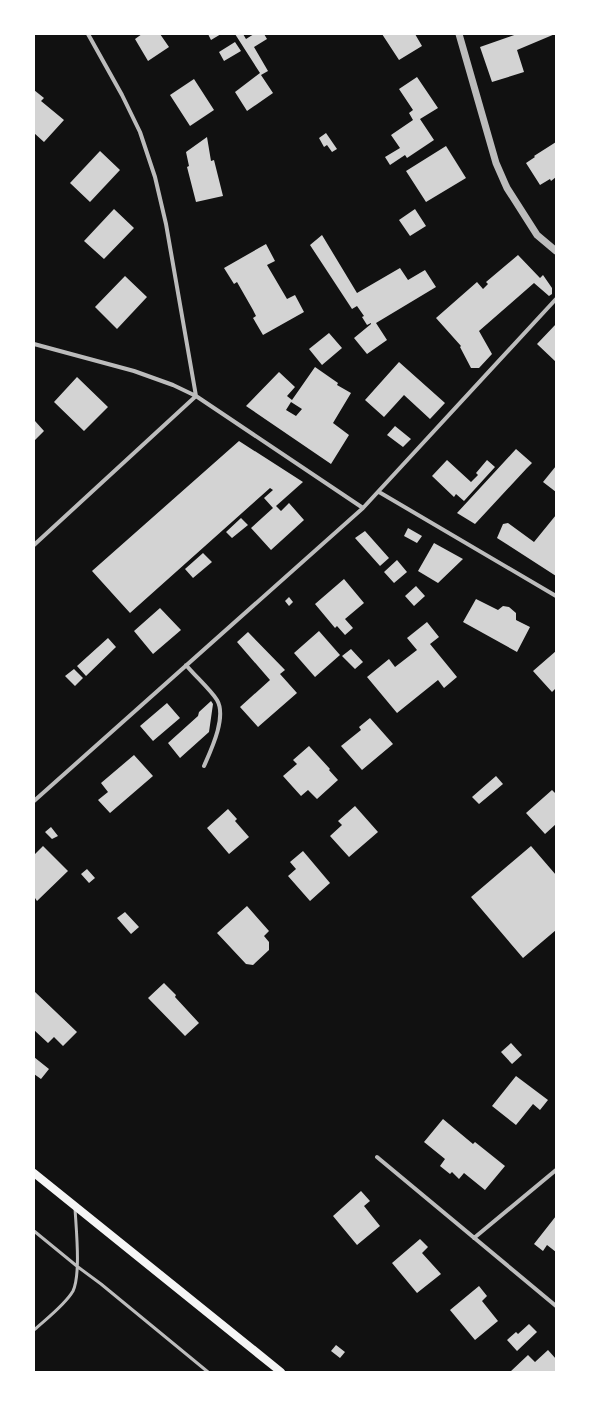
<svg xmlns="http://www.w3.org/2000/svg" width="590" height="1406" viewBox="0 0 590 1406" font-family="'Nunito Sans',sans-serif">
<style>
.building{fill:#d3d3d3;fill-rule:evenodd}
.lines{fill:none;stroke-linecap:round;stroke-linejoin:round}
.service{stroke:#bcbcbc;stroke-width:3}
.minor{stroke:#bcbcbc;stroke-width:4}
.tertiary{stroke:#bcbcbc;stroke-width:7}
.secondary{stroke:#f5f5f5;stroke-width:8}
</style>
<rect width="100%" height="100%" fill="#111"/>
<!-- building -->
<path class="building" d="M 142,34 L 160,34 L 169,47 L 148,61 L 135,39 Z
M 208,34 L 221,34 L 211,40 Z
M 235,34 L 243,34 L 246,39 L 254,34 L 264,34 L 267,39 L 254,47 L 268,71 L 261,75 L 273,93 L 247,111 L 235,92 L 260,73 Z
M 382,34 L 415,34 L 422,46 L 399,60 Z
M 517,34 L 555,34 L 517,50 L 524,72 L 492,82 L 480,47 Z
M 235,42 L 241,51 L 224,61 L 219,52 Z
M 417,77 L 438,108 L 420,119 L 434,140 L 407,158 L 405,155 L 390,165 L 385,157 L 400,148 L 391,135 L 413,120 L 409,113 L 413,110 L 399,89 Z
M 194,79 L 214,110 L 190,126 L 170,95 Z
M 34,90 L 44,98 L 41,101 L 64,120 L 44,142 L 34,133 Z
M 326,133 L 337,149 L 332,152 L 327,145 L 324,147 L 319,138 Z
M 207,137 L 211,161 L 214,160 L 223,196 L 196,202 L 187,167 L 189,166 L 186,152 Z
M 556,142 L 556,177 L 551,181 L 550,179 L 540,185 L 526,163 L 535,157 L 534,156 Z
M 446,146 L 466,178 L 426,202 L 406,171 Z
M 100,151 L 120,170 L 90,202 L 70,183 Z
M 114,209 L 134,228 L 104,259 L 84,241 Z
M 415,209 L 426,226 L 410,236 L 399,220 Z
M 322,235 L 357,293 L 400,268 L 408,280 L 425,270 L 436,287 L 376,323 L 387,340 L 367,354 L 354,338 L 371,324 L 371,323 L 367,325 L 362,317 L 364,316 L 357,306 L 352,309 L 310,245 Z
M 266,244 L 275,261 L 267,265 L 287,299 L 295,295 L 304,312 L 263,335 L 253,318 L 256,316 L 253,310 L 237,282 L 234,284 L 224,268 Z
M 518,255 L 540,278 L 543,275 L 552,288 L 552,294 L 549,296 L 534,283 L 479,331 L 492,354 L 479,368 L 471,368 L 460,347 L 461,346 L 436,318 L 477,282 L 483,289 L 488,284 L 486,282 Z
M 125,276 L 147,297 L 117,329 L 95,307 Z
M 556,324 L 556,362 L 537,344 Z
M 329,333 L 342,348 L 322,365 L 309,349 Z
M 399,362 L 445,403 L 430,419 L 404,395 L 384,417 L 365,400 Z
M 315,367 L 338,383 L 337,385 L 351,393 L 333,423 L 349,435 L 331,464 L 246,406 L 279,372 L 295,387 L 287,396 L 292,400 ZM 291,402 L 302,409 L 296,416 L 286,410 Z
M 77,377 L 108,407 L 84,431 L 54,402 Z
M 35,421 L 44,431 L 34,441 L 34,423 Z
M 395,426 L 411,439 L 403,447 L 387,435 Z
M 239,441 L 303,482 L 276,506 L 281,511 L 289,503 L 304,520 L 271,550 L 251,528 L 273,508 L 264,498 L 273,490 L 270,488 L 130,613 L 92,571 Z
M 516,449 L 532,463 L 527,468 L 475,524 L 457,513 Z
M 447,460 L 471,482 L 478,475 L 476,473 L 487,460 L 495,467 L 464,501 L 456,494 L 454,497 L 432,476 Z
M 556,466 L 556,492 L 543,482 Z
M 556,515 L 556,576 L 497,538 L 503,524 L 508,523 L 534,542 Z
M 241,518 L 248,525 L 232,538 L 226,532 Z
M 408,528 L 422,536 L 417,543 L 404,536 Z
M 365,531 L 389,558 L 380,566 L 355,538 Z
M 434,543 L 463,559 L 438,583 L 418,571 Z
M 203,553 L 212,562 L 193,578 L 185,569 Z
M 397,560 L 407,572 L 394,583 L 384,572 Z
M 344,579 L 364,603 L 345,619 L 353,628 L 345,635 L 337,626 L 335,628 L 315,604 Z
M 416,586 L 425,596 L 414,606 L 405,596 Z
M 289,597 L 293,602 L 289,606 L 285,601 Z
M 476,599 L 498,610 L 503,606 L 509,607 L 516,613 L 516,620 L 530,627 L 517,652 L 463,622 Z
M 160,608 L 181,630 L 153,654 L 134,631 Z
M 427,622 L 439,637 L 430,644 L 457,677 L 444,688 L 438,680 L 397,713 L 367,677 L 389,659 L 395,667 L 417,650 L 407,638 Z
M 319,631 L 340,655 L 315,677 L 294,653 Z
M 248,632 L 285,670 L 280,674 L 297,693 L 258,727 L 240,707 L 270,680 L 237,642 Z
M 108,638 L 116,647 L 86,676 L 77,666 Z
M 351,649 L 363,662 L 355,669 L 342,656 Z
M 556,651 L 556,688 L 552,692 L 533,671 Z
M 74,669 L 83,678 L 75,686 L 65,676 Z
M 211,701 L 213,704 L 209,732 L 180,758 L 168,743 L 198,716 L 199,712 Z
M 167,703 L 180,718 L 153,741 L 140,726 Z
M 370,718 L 393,744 L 362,770 L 341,746 L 361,730 L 359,727 Z
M 309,746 L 330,769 L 329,770 L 338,780 L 317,799 L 308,790 L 301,796 L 283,776 L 297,764 L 293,760 Z
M 134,755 L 153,776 L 110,813 L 98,800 L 108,792 L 101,783 Z
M 496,776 L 503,784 L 479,804 L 472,797 Z
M 552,790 L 556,794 L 556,824 L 545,834 L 526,813 Z
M 355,806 L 378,832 L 349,857 L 330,836 L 342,825 L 338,821 Z
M 228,809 L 237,819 L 235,821 L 249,837 L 229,854 L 207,828 Z
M 51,827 L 58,836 L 52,839 L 45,832 Z
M 43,846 L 68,871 L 37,901 L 35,898 L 34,899 L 34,855 Z
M 531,846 L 556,875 L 556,930 L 523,958 L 471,897 Z
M 303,851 L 330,883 L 310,901 L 288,876 L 296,869 L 290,862 Z
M 87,869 L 95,878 L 89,883 L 81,874 Z
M 247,906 L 269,931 L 264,936 L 269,942 L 269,950 L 253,965 L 246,964 L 217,933 Z
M 125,912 L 139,927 L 131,934 L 117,918 Z
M 164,983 L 176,995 L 175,997 L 199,1023 L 185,1036 L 148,998 Z
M 34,991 L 77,1032 L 63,1046 L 54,1037 L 48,1043 L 34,1030 Z
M 511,1043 L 522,1055 L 512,1064 L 501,1052 Z
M 34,1057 L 49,1069 L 41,1079 L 34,1074 Z
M 516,1076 L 548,1100 L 540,1110 L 533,1104 L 516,1125 L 492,1106 Z
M 443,1119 L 473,1144 L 475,1142 L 505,1166 L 485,1190 L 464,1173 L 459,1179 L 452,1172 L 450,1174 L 440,1166 L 445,1159 L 424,1142 Z
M 361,1191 L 370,1201 L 364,1206 L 380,1226 L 357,1245 L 333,1216 Z
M 556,1216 L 556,1252 L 547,1245 L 543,1251 L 534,1244 Z
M 420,1239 L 428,1247 L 422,1253 L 441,1274 L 417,1293 L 392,1263 Z
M 479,1286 L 487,1296 L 482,1301 L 498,1321 L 475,1340 L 450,1310 Z
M 529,1324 L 537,1332 L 517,1351 L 507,1340 L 516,1332 L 518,1334 Z
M 336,1345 L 345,1352 L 340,1358 L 331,1351 Z
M 548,1350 L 556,1359 L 556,1372 L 510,1372 L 528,1355 L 535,1362 Z"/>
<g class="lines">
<!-- service -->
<path class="service" d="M 34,1231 L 78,1267 L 101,1284 L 208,1372
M 34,1330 C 46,1319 65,1305 73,1291 C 81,1274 76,1228 75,1208"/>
<!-- minor -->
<path class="minor" d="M 88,34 L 122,95 L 140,132 L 155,177 L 166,224 L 196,396 L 363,508
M 34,344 L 134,371 L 173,385 L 196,396 L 34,545
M 379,492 L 556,596
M 186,665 C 195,676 210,689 217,700 C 227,717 211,750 204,766
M 34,801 L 363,508 L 556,299
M 377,1157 L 556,1306
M 474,1238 L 556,1170"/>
<!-- tertiary -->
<path class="tertiary" d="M 459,34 L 496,163 L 507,188 L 537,235 L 556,251"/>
<!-- secondary -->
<path class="secondary" d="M 34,1173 L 281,1372"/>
</g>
<!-- border -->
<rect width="590" height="1406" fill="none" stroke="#ffffff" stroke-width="70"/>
</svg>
